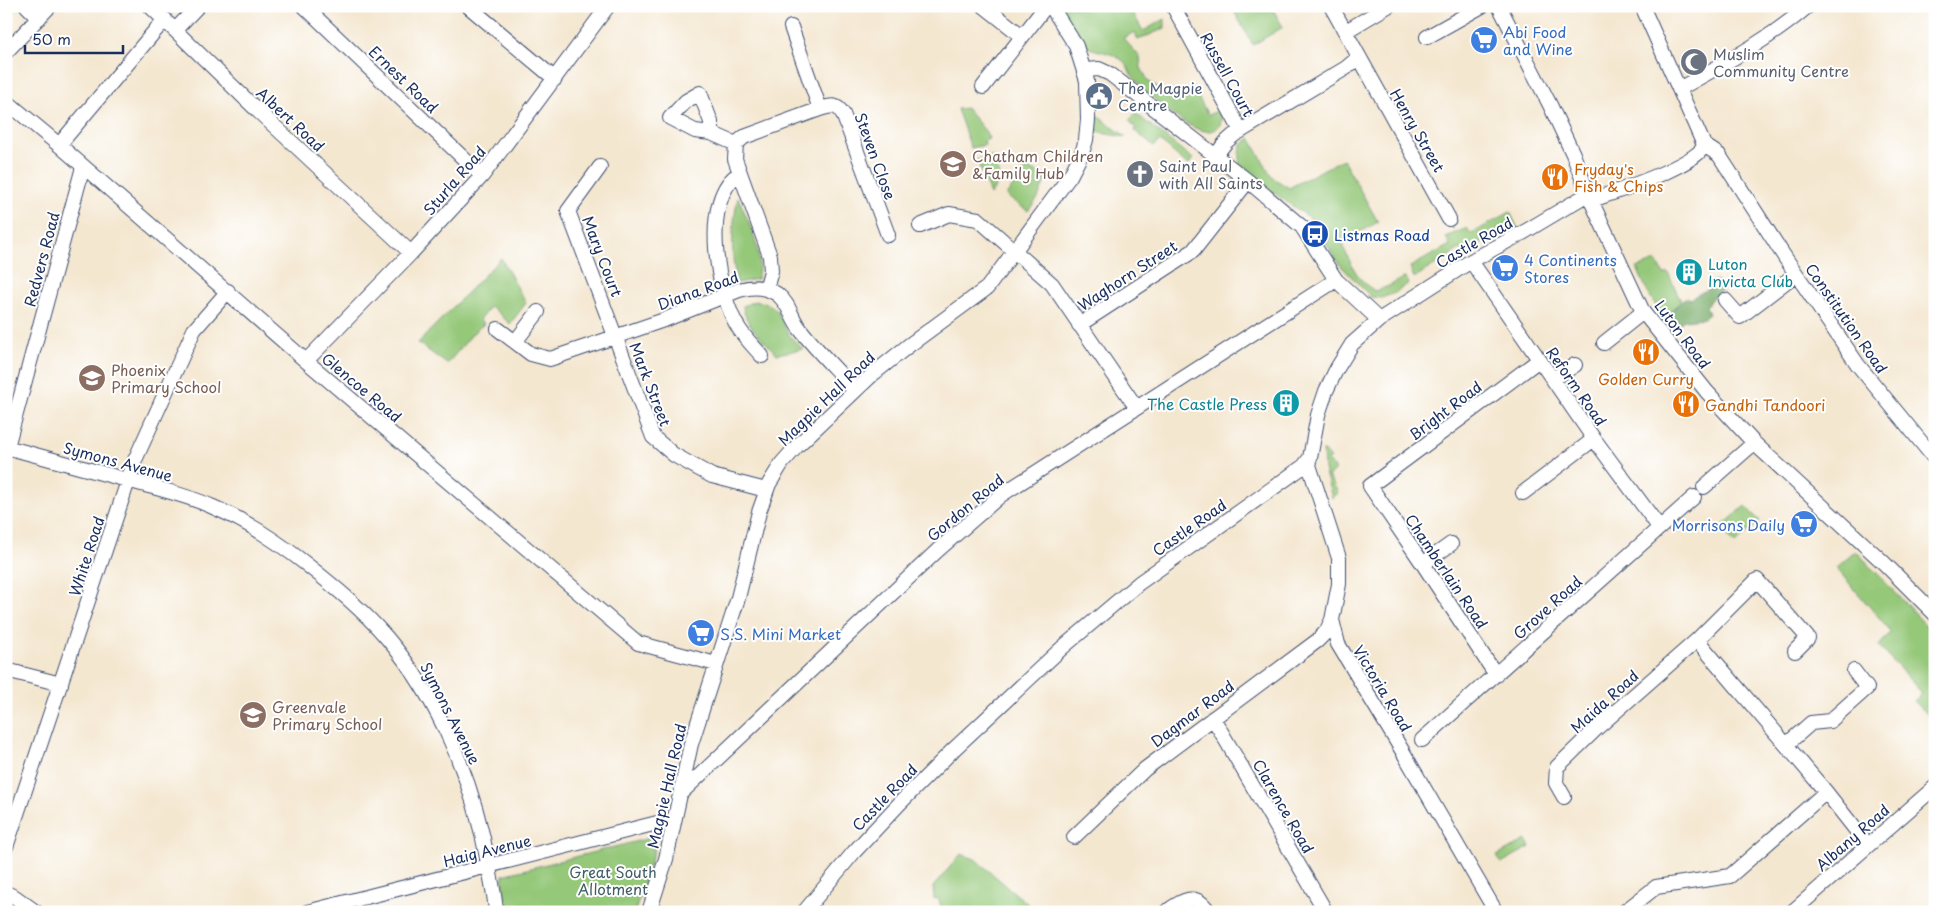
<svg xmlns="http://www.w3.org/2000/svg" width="1941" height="918" viewBox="0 0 1941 918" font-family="'Playpen Sans',sans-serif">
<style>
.green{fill:#95c879;stroke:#587c6c}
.forest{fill:#78ac69;stroke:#4a6e64}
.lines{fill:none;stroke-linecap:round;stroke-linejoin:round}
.minor-casing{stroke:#3c4b6f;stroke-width:16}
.minor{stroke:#fff;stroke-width:14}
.labels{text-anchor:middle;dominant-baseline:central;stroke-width:4;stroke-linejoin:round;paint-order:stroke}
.shop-label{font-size:15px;fill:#366cbe;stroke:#fff;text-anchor:start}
.worship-label{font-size:15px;fill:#5b616d;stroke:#fff;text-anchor:start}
.street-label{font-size:15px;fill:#1b2f5e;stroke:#fff}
.service-label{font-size:15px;fill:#4e5e75;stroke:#fff;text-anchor:start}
.education-label{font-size:15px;fill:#785e54;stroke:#fff;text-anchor:start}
.food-label{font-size:15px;fill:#c56008;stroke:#fff;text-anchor:start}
.transit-label{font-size:15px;fill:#164399;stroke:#fff;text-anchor:start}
.culture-label{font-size:15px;fill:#0d838f;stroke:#fff;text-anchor:start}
.park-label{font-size:15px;fill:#405d66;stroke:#fff}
</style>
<rect width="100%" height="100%" fill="#fff"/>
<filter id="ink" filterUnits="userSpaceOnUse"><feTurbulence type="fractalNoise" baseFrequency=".02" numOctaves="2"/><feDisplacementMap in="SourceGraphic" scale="10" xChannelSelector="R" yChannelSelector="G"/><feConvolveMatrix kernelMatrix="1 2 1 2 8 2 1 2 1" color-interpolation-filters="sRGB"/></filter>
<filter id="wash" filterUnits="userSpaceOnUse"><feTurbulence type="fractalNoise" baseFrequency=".0096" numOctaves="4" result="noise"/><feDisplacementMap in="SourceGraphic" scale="20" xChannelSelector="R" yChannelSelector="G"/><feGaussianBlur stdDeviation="1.12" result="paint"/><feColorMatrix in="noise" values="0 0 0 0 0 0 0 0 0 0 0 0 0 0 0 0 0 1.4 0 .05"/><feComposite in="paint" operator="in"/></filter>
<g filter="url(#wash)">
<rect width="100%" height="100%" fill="#f4e7d0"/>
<!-- green -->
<path class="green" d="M 1059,6 L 1080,8 L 1129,6 L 1143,31 L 1165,19 L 1165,28 L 1138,40 L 1135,32 L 1123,38 L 1140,57 L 1141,68 L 1149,82 L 1172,97 L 1193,88 L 1208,115 L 1217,111 C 1219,113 1220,115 1221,118 C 1222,123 1219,128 1214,130 C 1195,140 1142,90 1131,74 C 1129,71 1128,66 1126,64 C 1113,49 1091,53 1081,43 C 1073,34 1066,17 1059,6 Z
M 1231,6 L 1271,6 L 1283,27 L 1253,45 Z
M 966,108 L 986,132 L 989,139 L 984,141 L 985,145 L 971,148 L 957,109 Z
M 1135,113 L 1193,159 L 1188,165 L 1160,141 L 1154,147 L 1135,131 L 1136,128 L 1129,121 Z
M 1096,115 L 1126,137 L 1106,134 L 1096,130 Z
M 1250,138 L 1272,177 L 1289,188 L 1343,159 L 1378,222 L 1352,236 L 1342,245 C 1351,263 1357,281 1375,291 L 1389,286 L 1405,277 L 1409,283 L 1395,293 L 1381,298 L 1371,297 L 1340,265 L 1309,217 L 1281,198 L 1239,165 L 1241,146 Z
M 992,156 C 999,175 1004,177 990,195 L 977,160 Z
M 1025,168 L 1047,176 L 1038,198 L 1028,211 L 1006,196 Z
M 738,197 C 748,222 765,252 757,279 L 737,283 C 730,254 732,227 738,197 Z
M 1510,212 L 1519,231 L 1458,250 L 1414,278 L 1410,267 L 1450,245 L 1446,237 L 1467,228 L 1471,234 Z
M 501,258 L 526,303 L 510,324 L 491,306 L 479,320 L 484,324 L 475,331 L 447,364 L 418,343 Z
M 1656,261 L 1664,275 L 1668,273 L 1681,301 L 1664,318 L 1648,293 L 1637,268 Z
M 755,301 C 780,304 777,314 787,331 C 790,338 798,343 803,349 L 777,354 C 764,341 745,325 743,306 Z
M 1323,450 L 1331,458 L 1328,460 L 1336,470 L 1328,476 L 1338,492 L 1332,498 L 1324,469 Z
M 1745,506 L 1760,521 L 1735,544 L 1720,528 Z
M 1856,551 L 1935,635 L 1935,722 L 1914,701 L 1922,693 L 1879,646 L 1890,633 L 1889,629 L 1836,568 Z
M 650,838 L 655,839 L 656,844 L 635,912 L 505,912 L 503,875 Z
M 1526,840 L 1530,847 L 1501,863 L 1497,856 Z
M 961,854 L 975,859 L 1037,912 L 934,912 L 941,906 L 938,898 L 934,899 L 933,887 Z"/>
<!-- forest -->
<path class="forest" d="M 1717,280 L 1723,290 L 1713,297 L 1706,306 L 1709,314 L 1704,318 L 1684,320 L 1670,332 L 1664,318 L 1687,297 L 1690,299 L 1711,287 L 1709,283 Z"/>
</g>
<g filter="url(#ink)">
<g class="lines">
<!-- minor casing -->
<g class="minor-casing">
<path id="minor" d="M 27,6 L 39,18
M 150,6 L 257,110 L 411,253
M 304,6 L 482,176
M 468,6 L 555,79
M 984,6 L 1022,36
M 1173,6 L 1241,131
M 1331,6 L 1449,219
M 1499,6 L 1550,105 L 1573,154 L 1588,194 L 1643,312 L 1707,392 L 1754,443 L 1884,563 L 1935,614
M 1642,6 L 1704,145
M 176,29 L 198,6
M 1346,31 L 1388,6
M 1427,37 L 1482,6
M 6,52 L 50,6
M 1085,70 L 1099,69 L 1110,74 L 1248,181 L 1302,227 L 1336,280 L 1379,320
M 983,87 L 1046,6
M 1679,89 C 1723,64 1769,40 1808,6
M 6,101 L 59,145 L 306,361 L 638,643 L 716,664
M 820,109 C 831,106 836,103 843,114 L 888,235
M 711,133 L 711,122 L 700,93 L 686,101 L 670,118 L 695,131 L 711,133 L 736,144
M 59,145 L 165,19
M 1704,145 L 1719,155 L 1784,256 L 1858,365 L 1935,459
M 1215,156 L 1226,142 L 1234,135 L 1346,68 L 1359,57
M 600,167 L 568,211 L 653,437 L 674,455 L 712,476 L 766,490
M 740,173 C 699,197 717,297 740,330 C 746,339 755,348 762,356
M 1592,200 C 1611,194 1701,163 1704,145
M 920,226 L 949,214 L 978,219 L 986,226 L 1052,284 L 1136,407
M 1471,261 L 1594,439 L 1659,527
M 766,289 L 771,271 L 770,256 L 735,159 L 736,144 L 744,137 L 820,109 L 791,27
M 1725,300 L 1740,317 L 1796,274
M 1079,325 L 1193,251 L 1248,181
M 498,329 L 531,354 L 550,359 L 664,320 L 739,290 C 752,286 765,286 777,294 C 790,304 791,318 800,329 C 817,351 837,370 855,390
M 515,342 L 538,312
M 1604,343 L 1643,312
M 306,361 L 411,253 L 482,176 L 608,6
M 1553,379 L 1575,365
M 6,447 C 50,459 94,471 138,483 C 163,490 189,496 213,507 C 247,521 278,542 306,564 C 335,587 363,610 387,638 C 440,700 474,784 488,863 C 491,880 495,895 496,912
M 7,447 L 83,167
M 1308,462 L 1339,558 L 1339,584 L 1332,620 L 1338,644 L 1403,752 L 1496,912
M 1704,487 L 1754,443
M 1523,493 L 1594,439
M 1423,564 L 1451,544
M 1795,651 L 1808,638 L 1757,580 L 1697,640 L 1826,792 L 1867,844
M 6,670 L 61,684
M 1496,675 L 1423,564 L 1370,486 L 1539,360
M 1213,718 L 1326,912
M 1422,740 L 1694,497
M 1786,745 L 1811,723 L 1830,721 L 1867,688 L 1854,671
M 680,794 L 938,550 L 1001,495 L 1336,280
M 1564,797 L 1556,783 L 1557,767 L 1597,728 L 1697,640
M 1074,837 L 1145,769 L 1317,641 L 1326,632 L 1332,620
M 6,847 L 135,460 L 194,330 L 228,291
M 6,893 L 15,897 L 36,912
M 307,912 L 665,821 L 674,822
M 649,912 L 666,859 L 691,744 L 738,598 L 759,512 L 769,484 L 782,463 L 797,446 L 873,374 L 908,346 L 987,288 L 1070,176 L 1082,153 L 1086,140 L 1088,120 L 1087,81 L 1076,46 L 1051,6
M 804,912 L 854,852 L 900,803 L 954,749 L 1062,648 L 1139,583 L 1304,466 L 1310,458 L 1318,415 L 1326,391 L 1336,370 L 1352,344 L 1379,320 L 1471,261 L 1526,231 L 1588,194
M 1166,912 C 1182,900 1196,891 1209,912
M 1624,912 L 1656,887 L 1730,876 L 1826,792
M 1792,912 L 1935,787"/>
</g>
<!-- minor -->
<use href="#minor" class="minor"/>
</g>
</g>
<!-- icons -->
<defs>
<g id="supermarket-disc" transform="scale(1.4375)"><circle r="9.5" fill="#3f7fe0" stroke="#fff"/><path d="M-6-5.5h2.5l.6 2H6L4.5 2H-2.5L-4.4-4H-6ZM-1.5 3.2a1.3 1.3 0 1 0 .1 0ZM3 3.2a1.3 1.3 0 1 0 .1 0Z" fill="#fff"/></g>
<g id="mosque-disc" transform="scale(1.4375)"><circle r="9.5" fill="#6b7280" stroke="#fff"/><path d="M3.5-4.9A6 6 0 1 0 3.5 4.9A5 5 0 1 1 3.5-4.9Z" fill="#fff"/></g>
<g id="civic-disc" transform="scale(1.4375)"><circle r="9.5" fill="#5c6f8a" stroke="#fff"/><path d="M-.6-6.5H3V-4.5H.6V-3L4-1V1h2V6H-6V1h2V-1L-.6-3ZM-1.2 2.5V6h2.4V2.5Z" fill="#fff"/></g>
<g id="school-disc" transform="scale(1.4375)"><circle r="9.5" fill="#8d6e63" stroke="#fff"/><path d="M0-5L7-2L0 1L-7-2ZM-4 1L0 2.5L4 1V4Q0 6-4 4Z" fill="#fff"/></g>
<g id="church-disc" transform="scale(1.4375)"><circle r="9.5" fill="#6b7280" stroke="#fff"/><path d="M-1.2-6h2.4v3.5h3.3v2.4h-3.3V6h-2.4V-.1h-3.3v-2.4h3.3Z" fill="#fff"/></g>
<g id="restaurant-disc" transform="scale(1.4375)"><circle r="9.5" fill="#e8710a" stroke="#fff"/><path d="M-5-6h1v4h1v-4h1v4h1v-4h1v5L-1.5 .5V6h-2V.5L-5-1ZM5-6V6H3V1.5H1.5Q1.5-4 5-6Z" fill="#fff"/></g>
<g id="bus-disc" transform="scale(1.4375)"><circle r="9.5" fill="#1a4fb4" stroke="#fff"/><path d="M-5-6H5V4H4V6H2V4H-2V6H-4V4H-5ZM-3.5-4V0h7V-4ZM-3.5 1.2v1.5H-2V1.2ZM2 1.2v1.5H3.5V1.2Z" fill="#fff"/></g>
<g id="building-disc" transform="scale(1.4375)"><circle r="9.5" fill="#0f9aa8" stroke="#fff"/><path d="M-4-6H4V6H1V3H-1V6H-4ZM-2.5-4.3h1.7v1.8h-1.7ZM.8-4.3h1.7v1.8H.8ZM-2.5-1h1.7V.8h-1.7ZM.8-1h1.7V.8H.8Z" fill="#fff"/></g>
</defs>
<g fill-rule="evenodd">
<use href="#supermarket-disc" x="1484" y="40"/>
<use href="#mosque-disc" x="1694" y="62"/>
<use href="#civic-disc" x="1099" y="96"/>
<use href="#school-disc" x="953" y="164"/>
<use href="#church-disc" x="1140" y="174"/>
<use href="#restaurant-disc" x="1555" y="177"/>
<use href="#bus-disc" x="1315" y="234"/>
<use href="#supermarket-disc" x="1505" y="268"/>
<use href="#building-disc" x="1689" y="272"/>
<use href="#restaurant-disc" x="1646" y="352"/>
<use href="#school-disc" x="92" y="378"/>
<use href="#building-disc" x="1286" y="403"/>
<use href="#restaurant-disc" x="1686" y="404"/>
<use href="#supermarket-disc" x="1804" y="524"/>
<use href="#supermarket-disc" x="701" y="633"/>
<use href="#school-disc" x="253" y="715"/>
</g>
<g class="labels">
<!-- shop labels -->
<g class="shop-label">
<text x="1503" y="31">Abi Food<tspan x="1503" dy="17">and Wine</tspan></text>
<text x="1524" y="259">4 Continents<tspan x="1524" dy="17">Stores</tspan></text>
<text x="1785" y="524" text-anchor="end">Morrisons Daily</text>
<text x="720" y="633">S.S. Mini Market</text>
</g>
<!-- worship labels -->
<g class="worship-label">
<text x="1713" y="53">Muslim<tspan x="1713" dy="17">Community Centre</tspan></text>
<text x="1159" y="165">Saint Paul<tspan x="1159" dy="17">with All Saints</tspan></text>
</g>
<!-- street labels -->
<g class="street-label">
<text transform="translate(1228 74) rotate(61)">Russell Court</text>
<text transform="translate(404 79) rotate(44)">Ernest Road</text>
<text transform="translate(291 119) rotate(43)">Albert Road</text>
<text transform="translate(1418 130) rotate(60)">Henry Street</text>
<text transform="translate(876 156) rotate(70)">Steven Close</text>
<text transform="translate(454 180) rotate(-49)">Sturla Road</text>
<text transform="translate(1474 242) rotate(-30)">Castle Road</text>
<text transform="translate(603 256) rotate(69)">Mary Court</text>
<text transform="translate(41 259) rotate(-75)">Redvers Road</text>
<text transform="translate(1127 275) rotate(-33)">Waghorn Street</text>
<text transform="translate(698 290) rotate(-20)">Diana Road</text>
<text transform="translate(1847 318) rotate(55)">Constitution Road</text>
<text transform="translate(1683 334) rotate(53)">Luton Road</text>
<text transform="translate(651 384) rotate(69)">Mark Street</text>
<text transform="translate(1577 386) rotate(55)">Reform Road</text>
<text transform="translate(362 387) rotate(40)">Glencoe Road</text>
<text transform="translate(826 398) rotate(-44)">Magpie Hall Road</text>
<text transform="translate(1445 410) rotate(-37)">Bright Road</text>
<text transform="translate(118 461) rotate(15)">Symons Avenue</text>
<text transform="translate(965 507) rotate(-40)">Gordon Road</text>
<text transform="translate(1189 527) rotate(-35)">Castle Road</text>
<text transform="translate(86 556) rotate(-72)">White Road</text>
<text transform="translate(1447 571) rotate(56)">Chamberlain Road</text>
<text transform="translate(1547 607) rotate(-42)">Grove Road</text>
<text transform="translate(1383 688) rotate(59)">Victoria Road</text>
<text transform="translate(1604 701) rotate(-42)">Maida Road</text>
<text transform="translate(451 713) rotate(63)">Symons Avenue</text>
<text transform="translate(1192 713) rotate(-37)">Dagmar Road</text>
<text transform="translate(666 786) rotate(-77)">Magpie Hall Road</text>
<text transform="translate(884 797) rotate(-46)">Castle Road</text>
<text transform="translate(1284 806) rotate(60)">Clarence Road</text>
<text transform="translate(1852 837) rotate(-41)">Albany Road</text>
<text transform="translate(487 850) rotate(-14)">Haig Avenue</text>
</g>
<!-- service labels -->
<g class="service-label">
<text x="1118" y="87">The Magpie<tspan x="1118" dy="17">Centre</tspan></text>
</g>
<!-- education labels -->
<g class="education-label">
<text x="972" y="155">Chatham Children<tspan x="972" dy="17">&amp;Family Hub</tspan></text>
<text x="111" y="369">Phoenix<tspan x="111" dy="17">Primary School</tspan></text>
<text x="272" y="706">Greenvale<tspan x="272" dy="17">Primary School</tspan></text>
</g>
<!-- food labels -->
<g class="food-label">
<text x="1574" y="168">Fryday's<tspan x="1574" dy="17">Fish &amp; Chips</tspan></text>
<text x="1646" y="378" text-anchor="middle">Golden Curry</text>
<text x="1705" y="404">Gandhi Tandoori</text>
</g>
<!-- transit labels -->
<g class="transit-label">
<text x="1334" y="234">Listmas Road</text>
</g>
<!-- culture labels -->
<g class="culture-label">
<text x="1708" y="263">Luton<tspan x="1708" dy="17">Invicta Club</tspan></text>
<text x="1267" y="403" text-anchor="end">The Castle Press</text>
</g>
<!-- park labels -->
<g class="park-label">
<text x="613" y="871">Great South<tspan x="613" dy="17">Allotment</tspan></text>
</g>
</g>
<!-- margin -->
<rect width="1941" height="918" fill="none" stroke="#fff" stroke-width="25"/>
<!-- scale -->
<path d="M25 45v8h98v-8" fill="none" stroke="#1b2f5e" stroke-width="2.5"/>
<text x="32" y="45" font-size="15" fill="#1b2f5e" stroke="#ffffff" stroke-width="4" paint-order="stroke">50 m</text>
</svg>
